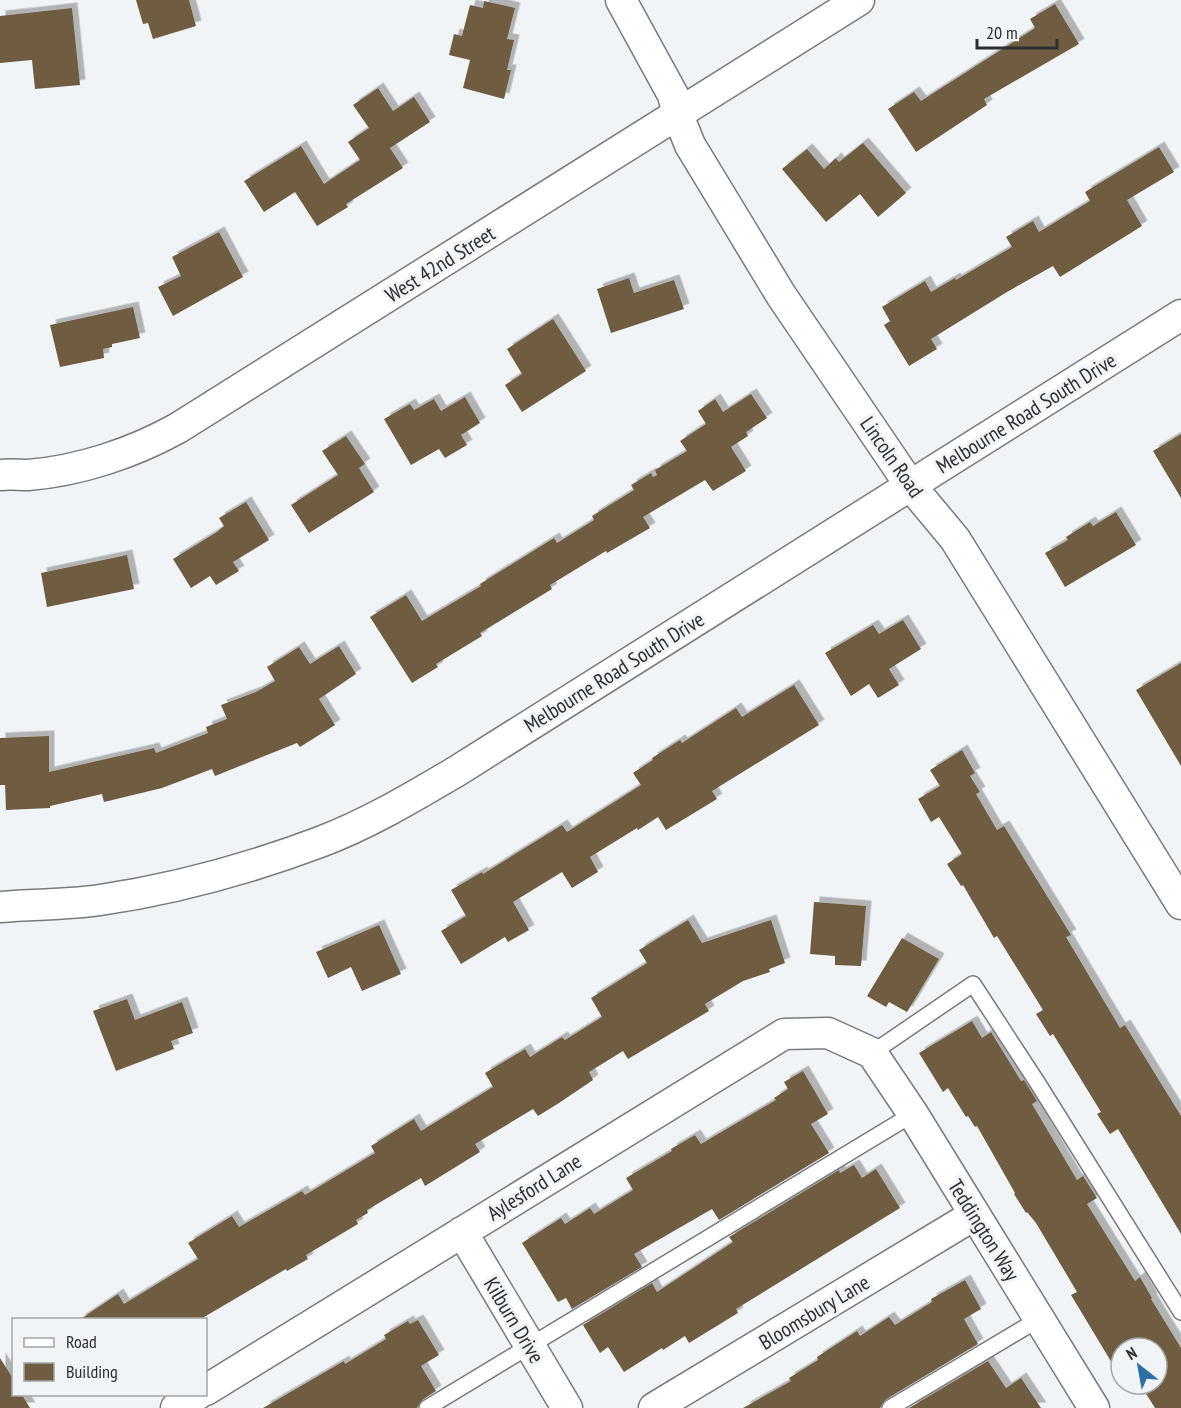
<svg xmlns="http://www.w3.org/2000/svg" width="1181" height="1408" viewBox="0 0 1181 1408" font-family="'PT Sans Narrow',sans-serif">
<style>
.building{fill:#6f5c41;filter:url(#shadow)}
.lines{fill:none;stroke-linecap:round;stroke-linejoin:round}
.service-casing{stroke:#787a7e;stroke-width:18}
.minor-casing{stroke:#787a7e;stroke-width:33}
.service{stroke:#fff;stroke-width:15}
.minor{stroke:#fff;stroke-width:30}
.labels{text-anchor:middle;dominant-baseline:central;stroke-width:6;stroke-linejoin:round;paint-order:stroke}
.street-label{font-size:21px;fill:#2d2e2f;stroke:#f1f4f7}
</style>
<defs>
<filter id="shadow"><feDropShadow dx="5.5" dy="-5.5" stdDeviation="0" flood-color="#0004"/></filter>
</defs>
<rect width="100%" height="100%" fill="#f1f4f7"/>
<!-- building -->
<path class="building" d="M 136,0 L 189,0 L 196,26 L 153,39 L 148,23 L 143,24 Z
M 484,1 L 515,8 L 507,39 L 514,40 L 507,70 L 511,70 L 504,99 L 463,88 L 470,60 L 449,55 L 454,34 L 462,36 L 470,5 L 483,8 Z
M 1055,4 L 1079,44 L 984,99 L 987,105 L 916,152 L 888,109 L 914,92 L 921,101 L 1035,28 L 1030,19 Z
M 72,8 L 80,85 L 35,89 L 32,60 L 0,63 L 0,16 Z
M 378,88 L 393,111 L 414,97 L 430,122 L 390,148 L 403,168 L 346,204 L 348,207 L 317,226 L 295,192 L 264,212 L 244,181 L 301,146 L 324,184 L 360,160 L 348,142 L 369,128 L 353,105 Z
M 863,143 L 906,193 L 878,217 L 860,194 L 826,222 L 782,169 L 807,149 L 824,169 L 836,158 L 839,162 Z
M 1159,147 L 1174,172 L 1127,200 L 1142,226 L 1060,277 L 1053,266 L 1007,292 L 931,339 L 937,349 L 909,366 L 884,325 L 890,321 L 882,307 L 925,281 L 931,292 L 955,278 L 956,280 L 1012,247 L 1006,237 L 1033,221 L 1039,232 L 1090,201 L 1085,192 Z
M 219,232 L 243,277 L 173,316 L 158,287 L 181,276 L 172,257 Z
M 629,278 L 634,293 L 674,280 L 684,309 L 611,333 L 597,289 Z
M 133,307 L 140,338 L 112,344 L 112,347 L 103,349 L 104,358 L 60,367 L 50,325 Z
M 553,319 L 586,371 L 522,412 L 505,385 L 522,374 L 507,349 Z
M 751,394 L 767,418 L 746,432 L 748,436 L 731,447 L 746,471 L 713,491 L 705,480 L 643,517 L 650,528 L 607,553 L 606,551 L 550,585 L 552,589 L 480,633 L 482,636 L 436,664 L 438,667 L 412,683 L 370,617 L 406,595 L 422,621 L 481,586 L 480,584 L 554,538 L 557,543 L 594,520 L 592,516 L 634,490 L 631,485 L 651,473 L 653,477 L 657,475 L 655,470 L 687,451 L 680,441 L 706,424 L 698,411 L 715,399 L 723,412 Z
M 465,397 L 480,423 L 461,435 L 467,445 L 445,458 L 439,449 L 411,465 L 384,419 L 410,404 L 414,410 L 434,399 L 441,411 Z
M 1181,434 L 1181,498 L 1153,451 Z
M 346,436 L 365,464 L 359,468 L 374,492 L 309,533 L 291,505 L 338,475 L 322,451 Z
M 246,502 L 269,540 L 233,562 L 239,571 L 216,585 L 210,576 L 191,588 L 173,559 L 217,532 L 224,526 L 219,518 Z
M 1116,512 L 1136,545 L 1065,587 L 1045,553 L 1068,540 L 1066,537 L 1090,522 L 1093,526 Z
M 127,555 L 134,589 L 47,607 L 41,573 Z
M 903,620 L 921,649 L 889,669 L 899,685 L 878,698 L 869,684 L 851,696 L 825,653 L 873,625 L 879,634 Z
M 339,646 L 356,674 L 319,699 L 335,725 L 300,747 L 297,743 L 215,776 L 212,769 L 162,788 L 104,802 L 102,794 L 50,806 L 50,808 L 6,810 L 5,785 L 0,785 L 0,738 L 49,736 L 49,772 L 154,748 L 156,753 L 208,733 L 206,727 L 227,719 L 221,705 L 256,692 L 275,681 L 267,667 L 299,647 L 310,664 Z
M 1181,663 L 1181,766 L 1136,690 Z
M 794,685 L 819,725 L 712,791 L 717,799 L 666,830 L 658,817 L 638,830 L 637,828 L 590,857 L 598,872 L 572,888 L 562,872 L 513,902 L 529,930 L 508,942 L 505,937 L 461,964 L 441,931 L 466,916 L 451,890 L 482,872 L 483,874 L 562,825 L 567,832 L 619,799 L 641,785 L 633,773 L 653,760 L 652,758 L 680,740 L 682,743 L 736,708 L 742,717 Z
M 962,750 L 975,773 L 970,776 L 980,792 L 976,794 L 997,830 L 1004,826 L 1071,935 L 1066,937 L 1120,1028 L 1125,1025 L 1181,1116 L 1181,1234 L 1118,1129 L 1110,1134 L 1097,1114 L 1101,1112 L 1053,1034 L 1050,1036 L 1036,1014 L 1043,1010 L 997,936 L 994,938 L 963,885 L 961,886 L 947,864 L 962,854 L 939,817 L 931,822 L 918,799 L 940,786 L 930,770 Z
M 814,902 L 866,906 L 861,966 L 835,965 L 835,956 L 810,954 Z
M 688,920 L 702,943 L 771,920 L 785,963 L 769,969 L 770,972 L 743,981 L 705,1004 L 709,1011 L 628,1059 L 623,1051 L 589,1072 L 593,1080 L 559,1103 L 538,1116 L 533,1109 L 475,1144 L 480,1152 L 425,1186 L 421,1178 L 367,1210 L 368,1213 L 356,1220 L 358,1224 L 306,1255 L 308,1259 L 287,1271 L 286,1269 L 199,1320 L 79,1320 L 118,1294 L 124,1304 L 198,1259 L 188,1243 L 232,1216 L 239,1227 L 302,1191 L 305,1195 L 375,1153 L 371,1146 L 414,1119 L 421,1131 L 493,1087 L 485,1073 L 525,1049 L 530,1057 L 562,1037 L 565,1040 L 602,1017 L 591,998 L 647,963 L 639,950 Z
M 379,925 L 401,974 L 362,991 L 351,967 L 328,978 L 316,952 Z
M 902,938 L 939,959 L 907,1012 L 889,1002 L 886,1007 L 867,996 Z
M 127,999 L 135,1020 L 182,1002 L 193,1033 L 171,1041 L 174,1049 L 116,1071 L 93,1011 Z
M 972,1021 L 982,1038 L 991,1032 L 1021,1081 L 1024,1080 L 1037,1101 L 1032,1104 L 1077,1180 L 1083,1176 L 1097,1198 L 1087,1204 L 1135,1281 L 1140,1277 L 1152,1298 L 1151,1299 L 1181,1348 L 1181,1408 L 1155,1408 L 1140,1384 L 1157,1384 L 1157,1348 L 1121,1348 L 1121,1378 L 1071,1295 L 1077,1292 L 1036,1223 L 1027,1212 L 1026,1213 L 1014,1194 L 1015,1193 L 977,1126 L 975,1127 L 968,1116 L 966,1117 L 948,1088 L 943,1092 L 919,1053 Z
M 803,1071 L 828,1114 L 811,1124 L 829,1153 L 719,1220 L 712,1209 L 634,1254 L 642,1267 L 572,1309 L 566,1298 L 558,1302 L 522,1243 L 561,1218 L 565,1224 L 590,1208 L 594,1214 L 633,1190 L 626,1178 L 672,1151 L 671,1149 L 695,1135 L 701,1144 L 776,1100 L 774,1098 L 788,1089 L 784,1082 Z
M 854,1165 L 862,1178 L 876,1169 L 900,1208 L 736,1309 L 738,1313 L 689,1343 L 685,1336 L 663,1350 L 662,1348 L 624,1372 L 608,1347 L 600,1353 L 583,1325 L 652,1283 L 657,1292 L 733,1242 L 729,1237 L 839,1170 L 840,1173 Z
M 965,1280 L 981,1309 L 964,1319 L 978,1344 L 885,1400 L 880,1408 L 743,1408 L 791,1381 L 789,1378 L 818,1360 L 817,1357 L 857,1331 L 860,1336 L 889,1317 L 895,1325 L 932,1302 L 931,1299 Z
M 418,1320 L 439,1355 L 421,1366 L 436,1391 L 422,1400 L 417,1408 L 263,1408 L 344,1361 L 345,1364 L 386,1339 L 384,1335 L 408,1321 L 410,1324 Z
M 0,1358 L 14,1380 L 14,1395 L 22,1395 L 30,1408 L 0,1408 Z
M 988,1361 L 1006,1388 L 1021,1378 L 1041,1408 L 909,1408 Z"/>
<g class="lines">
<!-- service casing -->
<g class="service-casing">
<path id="service" d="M 872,1053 L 973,984 L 1037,1082 L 1181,1312
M 427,1408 L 913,1114
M 890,1408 L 1039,1319"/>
</g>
<!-- minor casing -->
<g class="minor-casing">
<path id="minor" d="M 621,0 L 673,95 L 678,115 L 690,145 L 781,295 L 910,485 L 955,539 L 1181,904
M 0,475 C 9,474 19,475 28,475 C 79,471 133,453 178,428 L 859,0
M 0,907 C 33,904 67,905 100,900 C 175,889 248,869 320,842 C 368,824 413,797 457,771 L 1181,315
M 462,1232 L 567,1408
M 206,1390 L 784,1034 L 828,1033 L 872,1053 L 913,1114 L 1094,1408
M 176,1408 L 198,1394
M 654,1408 L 974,1215"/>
</g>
<!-- service -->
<use href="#service" class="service"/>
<!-- minor -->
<use href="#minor" class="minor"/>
</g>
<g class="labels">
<!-- street labels -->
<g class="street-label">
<text transform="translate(440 264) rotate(-32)">West 42nd Street</text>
<text transform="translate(1026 413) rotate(-32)">Melbourne Road South Drive</text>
<text transform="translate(892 457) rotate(55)">Lincoln Road</text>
<text transform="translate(614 672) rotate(-32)">Melbourne Road South Drive</text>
<text transform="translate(534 1187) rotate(-32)">Aylesford Lane</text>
<text transform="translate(984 1230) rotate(58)">Teddington Way</text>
<text transform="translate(814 1312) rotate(-31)">Bloomsbury Lane</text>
<text transform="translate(514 1320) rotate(59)">Kilburn Drive</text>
</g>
</g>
<!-- legend -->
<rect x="12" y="1318" width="195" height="78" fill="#f1f4f7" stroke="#a3a5a7" stroke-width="1.5"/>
<rect x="24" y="1338" width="30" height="9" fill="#ffffff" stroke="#a3a5a7" stroke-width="1.5"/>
<text x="66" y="1348" font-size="18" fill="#2d2e2f">Road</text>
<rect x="24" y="1363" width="30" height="18" fill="#6f5c41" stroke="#a3a5a7" stroke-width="1.5"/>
<text x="66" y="1378" font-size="18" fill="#2d2e2f">Building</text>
<!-- north arrow -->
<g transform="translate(1139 1366) rotate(329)"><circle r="28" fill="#f1f4f7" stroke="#a3a5a7" stroke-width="1.5"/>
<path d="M0-4.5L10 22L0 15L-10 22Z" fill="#2c71a6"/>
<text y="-9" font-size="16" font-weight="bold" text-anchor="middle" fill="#2d2e2f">N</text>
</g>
<!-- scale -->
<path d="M977 39v9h80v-9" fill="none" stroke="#2d2e2f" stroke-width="3"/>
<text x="986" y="39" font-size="18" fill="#2d2e2f" stroke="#f1f4f7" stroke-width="4.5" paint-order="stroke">20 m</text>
</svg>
